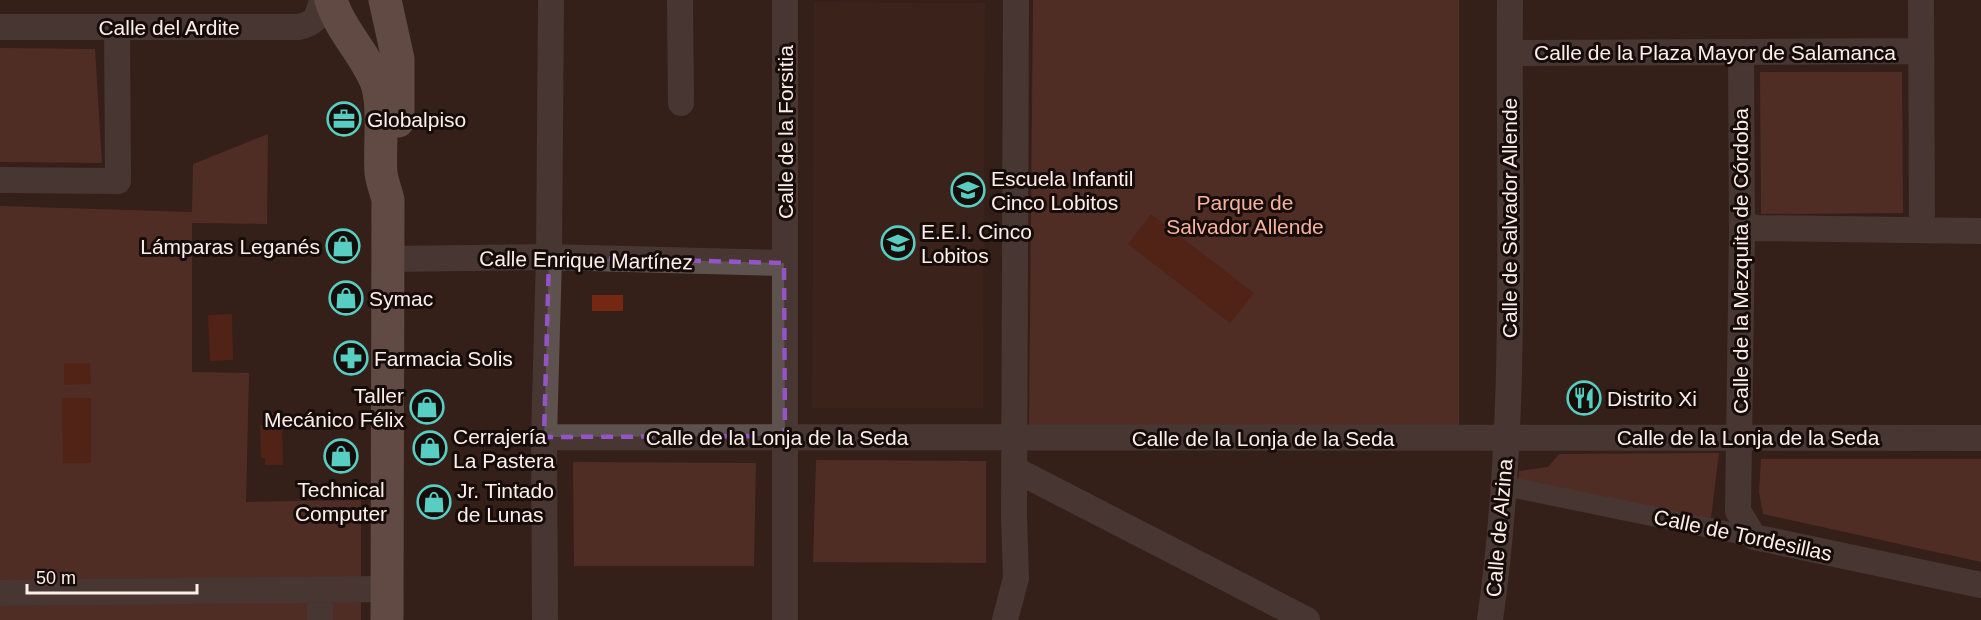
<svg xmlns="http://www.w3.org/2000/svg" width="1981" height="620" viewBox="0 0 1981 620" font-family="Helvetica,sans-serif">
<style>
.built{fill:#43261e}
.green{fill:#703e31}
.water{fill:#742713}
.lines{fill:none;stroke-linecap:round;stroke-linejoin:round}
.pedestrian{stroke:#5e524f;stroke-width:20}
.minor{stroke:#5e524f;stroke-width:26}
.primary{stroke:#977f78;stroke-width:33}
.marked{fill:none;stroke:#9553c8;stroke-width:4.5;stroke-dasharray:12 8;stroke-linejoin:round}
.labels{text-anchor:middle;dominant-baseline:central;stroke-width:6;stroke-linejoin:round;paint-order:stroke}
.street-label{font-size:21px;fill:#feeeea;stroke:#160c09}
.poi-label{font-size:21px;fill:#feeeea;stroke:#160c09;text-anchor:start}
.park-label{font-size:21px;fill:#f8b3a0;stroke:#160c09}
</style>
<rect width="100%" height="100%" fill="#351f19"/>
<!-- built -->
<path class="built" d="M 814,2 L 985,3 L 983,408 L 812,408 Z"/>
<!-- green -->
<path class="green" d="M 1033,0 L 1459,0 L 1459,431 L 1029,426 Z
M 0,48 L 95,49 L 102,163 L 0,162 Z
M 1760,72 L 1902,72 L 1903,213 L 1761,214 Z
M 268,134 L 267,224 L 192,223 L 192,372 L 249,373 L 246,502 L 361,500 L 361,620 L 0,620 L 0,206 L 192,212 L 193,164 Z
M 1719,453 L 1711,518 L 1518,482 L 1519,471 L 1548,467 L 1559,454 Z
M 1761,459 L 1981,459 L 1981,562 L 1763,514 L 1759,492 Z
M 816,460 L 986,461 L 986,563 L 813,562 Z
M 573,462 L 756,463 L 754,566 L 574,566 Z"/>
<!-- water -->
<path class="water" d="M 1151,214 L 1254,293 L 1230,323 L 1128,244 Z
M 592,295 L 623,295 L 623,311 L 592,311 Z
M 232,314 L 233,360 L 210,361 L 208,315 Z
M 64,363 L 90,363 L 91,384 L 64,385 Z
M 62,398 L 91,398 L 91,463 L 63,463 Z
M 265,413 L 282,413 L 283,465 L 265,465 L 265,458 L 261,458 L 260,425 L 265,425 Z"/>
<g class="lines">
<!-- pedestrian -->
<path class="pedestrian" d="M 1505,486 L 1754,537"/>
<!-- minor -->
<path class="minor" d="M 680,0 L 681,103
M 1921,0 L 1922,230
M 0,27 L 298,27 C 317,23 317,17 322,0
M 1741,52 L 1742,233 L 1738,511 L 1754,537 L 1981,585
M 1510,53 L 1921,51
M 0,180 L 118,181 L 117,27
M 1742,221 L 1753,228 L 1981,231
M 388,259 L 549,257 L 784,263
M 544,437 L 1981,438
M 1016,470 L 1307,620
M 320,591 L 320,620
M 0,593 L 387,589
M 545,620 L 544,437 L 549,257 L 551,0
M 785,620 L 785,0
M 1005,620 L 1016,578 L 1014,517 L 1016,0
M 1490,620 C 1519,415 1508,207 1510,0"/>
<!-- primary -->
<path class="primary" d="M 331,0 C 340,30 364,52 376,81 C 385,104 379,147 381,173 C 382,182 386,191 388,200 L 387,620
M 385,0 L 398,59 L 398,121"/>
</g>
<!-- marked area -->
<path d="M0 0H1981V620H0ZM 549,257 L 784,263 L 785,436 L 544,437 Z" fill="#351f19" fill-opacity=".55" fill-rule="evenodd"/>
<path class="marked" d="M 549,257 L 784,263 L 785,436 L 544,437 Z"/>
<!-- icons -->
<defs>
<g id="office-ring" transform="scale(1.725)"><circle r="9.5" fill="#160c09" stroke="#57cec1" stroke-width="1.5"/><path d="M-6-3h4V-5.5h4V-3h4V5H-6ZM-1-4.5V-3h2v-1.5ZM-6 0V1H6V0Z" fill="#57cec1"/></g>
<g id="school-ring" transform="scale(1.725)"><circle r="9.5" fill="#160c09" stroke="#57cec1" stroke-width="1.5"/><path d="M0-5L7-2L0 1L-7-2ZM-4 1L0 2.5L4 1V4Q0 6-4 4Z" fill="#57cec1"/></g>
<g id="shop-ring" transform="scale(1.725)"><circle r="9.5" fill="#160c09" stroke="#57cec1" stroke-width="1.5"/><path d="M-5-2.5h2.3a2.7 3.5 0 0 1 5.4 0H5L5.5 6h-11ZM-1.5-2.5h3a1.5 2.3 0 0 0-3 0Z" fill="#57cec1"/></g>
<g id="pharmacy-ring" transform="scale(1.725)"><circle r="9.5" fill="#160c09" stroke="#57cec1" stroke-width="1.5"/><path d="M-2-6h4v4h4v4h-4v4h-4v-4h-4v-4h4Z" fill="#57cec1"/></g>
<g id="restaurant-ring" transform="scale(1.725)"><circle r="9.5" fill="#160c09" stroke="#57cec1" stroke-width="1.5"/><path d="M-5-6h1v4h1v-4h1v4h1v-4h1v5L-1.5 .5V6h-2V.5L-5-1ZM5-6V6H3V1.5H1.5Q1.5-4 5-6Z" fill="#57cec1"/></g>
</defs>
<g fill-rule="evenodd">
<use href="#office-ring" x="344" y="119"/>
<use href="#school-ring" x="968" y="190"/>
<use href="#school-ring" x="898" y="243"/>
<use href="#shop-ring" x="343" y="246"/>
<use href="#shop-ring" x="346" y="298"/>
<use href="#pharmacy-ring" x="351" y="358"/>
<use href="#restaurant-ring" x="1584" y="398"/>
<use href="#shop-ring" x="427" y="407"/>
<use href="#shop-ring" x="430" y="448"/>
<use href="#shop-ring" x="341" y="456"/>
<use href="#shop-ring" x="434" y="502"/>
</g>
<g class="labels">
<!-- street labels -->
<g class="street-label">
<text x="169" y="27">Calle del Ardite</text>
<text x="1715" y="52">Calle de la Plaza Mayor de Salamanca</text>
<text transform="translate(785 132) rotate(-90)">Calle de la Forsitia</text>
<text transform="translate(1509 218) rotate(-90)">Calle de Salvador Allende</text>
<text transform="translate(586 260) rotate(1)">Calle Enrique Martínez</text>
<text transform="translate(1740 261) rotate(-90)">Calle de la Mezquita de Córdoba</text>
<text x="777" y="437">Calle de la Lonja de la Seda</text>
<text x="1748" y="437">Calle de la Lonja de la Seda</text>
<text x="1263" y="438">Calle de la Lonja de la Seda</text>
<text transform="translate(1499 528) rotate(-85)">Calle de Alzina</text>
<text transform="translate(1743 535) rotate(12)">Calle de Tordesillas</text>
</g>
<!-- poi labels -->
<g class="poi-label">
<text x="367" y="119">Globalpiso</text>
<text x="991" y="178">Escuela Infantil<tspan x="991" dy="24">Cinco Lobitos</tspan></text>
<text x="921" y="231">E.E.I. Cinco<tspan x="921" dy="24">Lobitos</tspan></text>
<text x="320" y="246" text-anchor="end">Lámparas Leganés</text>
<text x="369" y="298">Symac</text>
<text x="374" y="358">Farmacia Solis</text>
<text x="404" y="395" text-anchor="end">Taller<tspan x="404" dy="24">Mecánico Félix</tspan></text>
<text x="1607" y="398">Distrito Xi</text>
<text x="453" y="436">Cerrajería<tspan x="453" dy="24">La Pastera</tspan></text>
<text x="341" y="489" text-anchor="middle">Technical<tspan x="341" dy="24">Computer</tspan></text>
<text x="457" y="490">Jr. Tintado<tspan x="457" dy="24">de Lunas</tspan></text>
</g>
<!-- park labels -->
<g class="park-label">
<text x="1245" y="202">Parque de<tspan x="1245" dy="24">Salvador Allende</tspan></text>
</g>
</g>
<!-- scale -->
<path d="M27 584v9h170v-9" fill="none" stroke="#feeeea" stroke-width="3"/>
<text x="36" y="584" font-size="18" fill="#feeeea" stroke="#160c09" stroke-width="4.5" paint-order="stroke">50 m</text>
</svg>
